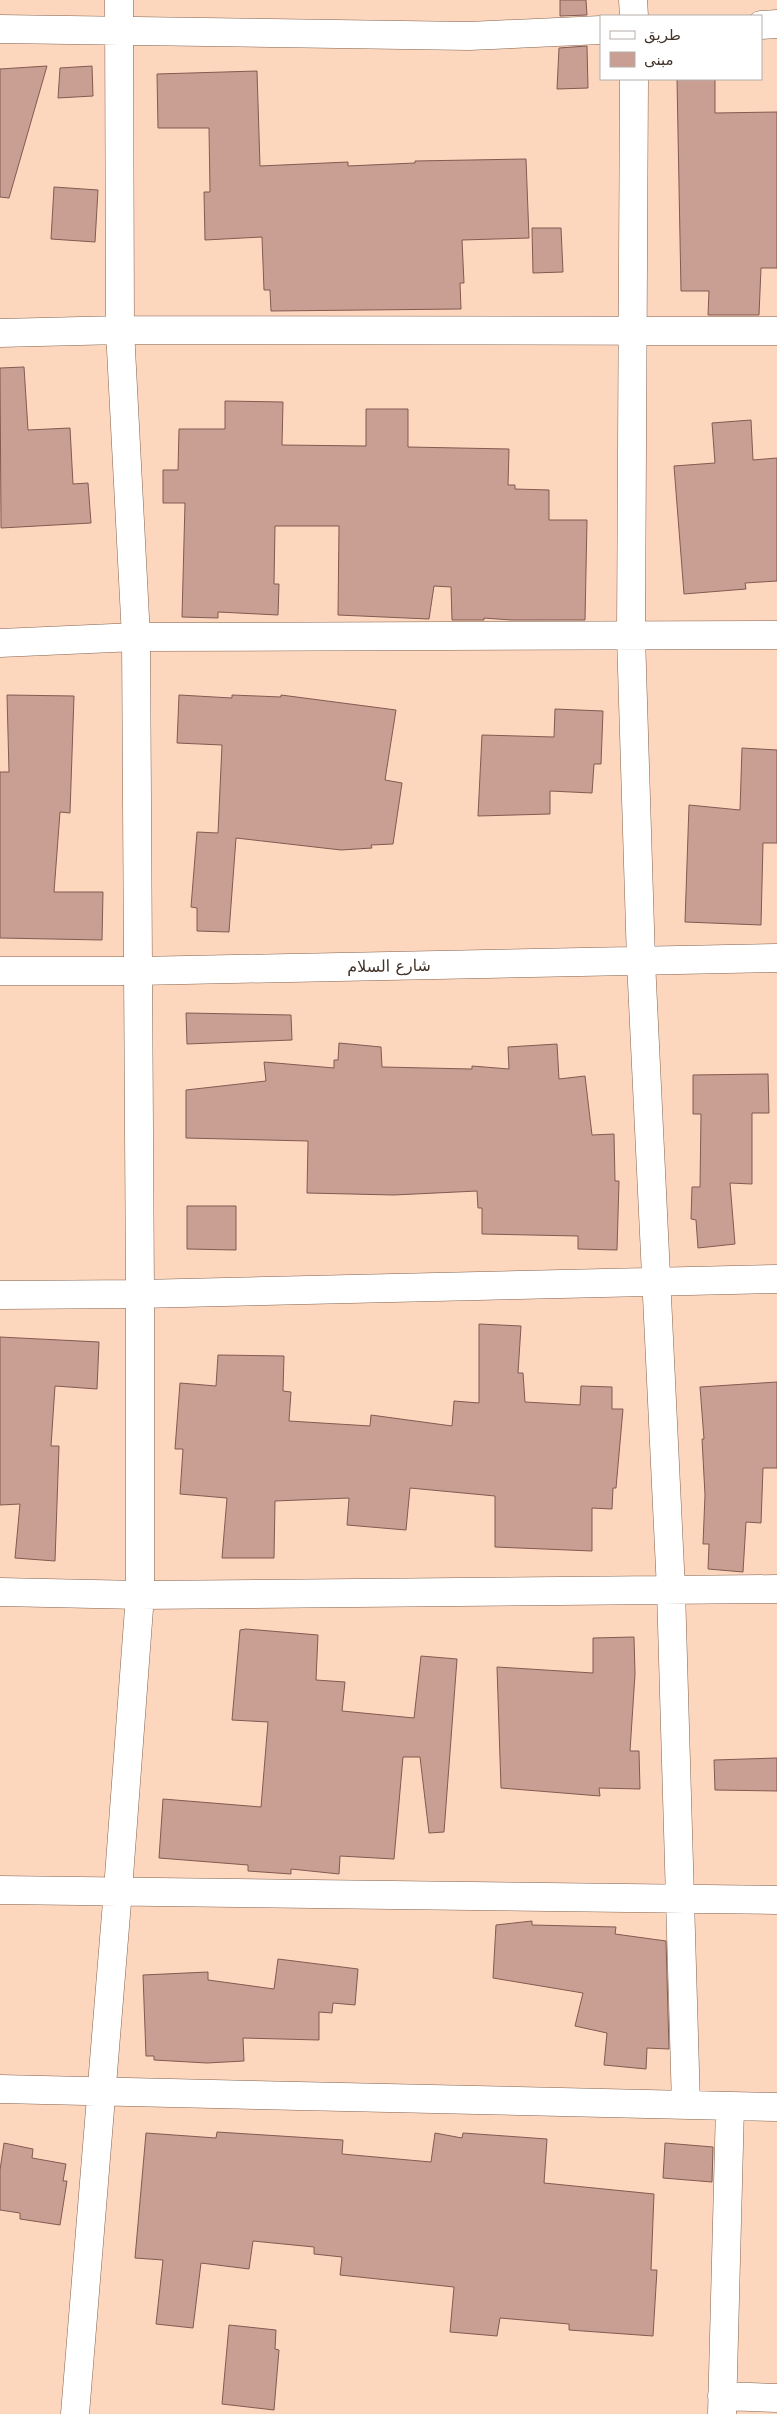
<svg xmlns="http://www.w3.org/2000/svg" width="777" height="2414" viewBox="0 0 777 2414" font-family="'DejaVu Sans',Vazirmatn,sans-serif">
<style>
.building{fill:#c99e93;stroke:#825b51}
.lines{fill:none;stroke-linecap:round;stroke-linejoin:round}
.minor-casing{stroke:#84634e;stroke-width:29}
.minor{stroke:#fff;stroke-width:28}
.labels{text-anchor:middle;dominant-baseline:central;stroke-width:4;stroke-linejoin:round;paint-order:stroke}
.street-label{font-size:16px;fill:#43342a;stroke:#fff}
</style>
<rect width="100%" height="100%" fill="#fdd6be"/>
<!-- building -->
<path class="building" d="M 560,0 L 586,0 L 587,15 L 560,16 Z
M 587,46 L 588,88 L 557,89 L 559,48 Z
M 47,66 L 9,198 L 0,197 L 0,69 Z
M 92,66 L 93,96 L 58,98 L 60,68 Z
M 257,71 L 260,166 L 348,162 L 348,166 L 415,163 L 415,161 L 526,159 L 529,238 L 462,240 L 464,283 L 460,283 L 461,309 L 271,311 L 270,290 L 264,290 L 262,237 L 205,240 L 204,192 L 210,192 L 209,128 L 158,128 L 157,74 Z
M 677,79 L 715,79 L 715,113 L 777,112 L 777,268 L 761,268 L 759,315 L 708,315 L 709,291 L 681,291 Z
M 54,187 L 98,190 L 95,242 L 51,239 Z
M 532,228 L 561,228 L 563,272 L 533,273 Z
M 24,367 L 28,430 L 70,428 L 73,484 L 88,483 L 91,523 L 1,528 L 0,368 Z
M 225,401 L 283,402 L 282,445 L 366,446 L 366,409 L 408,409 L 408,447 L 509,449 L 508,485 L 515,485 L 515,489 L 549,490 L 549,520 L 587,520 L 585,620 L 511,620 L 484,618 L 484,620 L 452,620 L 451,587 L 434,586 L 429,619 L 338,615 L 339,526 L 275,526 L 274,584 L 279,584 L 278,615 L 218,612 L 218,618 L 182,617 L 185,503 L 163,503 L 163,470 L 178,470 L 179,429 L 225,429 Z
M 751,420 L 753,460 L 777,458 L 777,581 L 745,583 L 746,589 L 684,594 L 674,466 L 715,463 L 712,423 Z
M 7,695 L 74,696 L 70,813 L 60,812 L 54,892 L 103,892 L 102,940 L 0,938 L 0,772 L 9,772 Z
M 179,695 L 232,698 L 232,695 L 281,697 L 281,695 L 396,710 L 385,780 L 402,783 L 393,844 L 371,845 L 372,848 L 341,850 L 236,838 L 229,932 L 197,931 L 197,908 L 191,907 L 197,832 L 218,833 L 222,745 L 177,743 Z
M 555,709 L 603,711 L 601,764 L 594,764 L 592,793 L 550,791 L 550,814 L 478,816 L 482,735 L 554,737 Z
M 742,748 L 777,750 L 777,843 L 763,843 L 761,925 L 685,922 L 689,805 L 740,810 Z
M 186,1013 L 291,1015 L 292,1040 L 187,1044 Z
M 339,1043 L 381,1047 L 382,1067 L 472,1069 L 472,1066 L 509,1069 L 508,1047 L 557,1044 L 559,1079 L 585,1076 L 592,1135 L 614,1134 L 615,1181 L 619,1181 L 617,1250 L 578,1249 L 578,1236 L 482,1234 L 482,1208 L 478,1208 L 477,1191 L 394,1195 L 307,1193 L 308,1141 L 186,1138 L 186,1090 L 266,1081 L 264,1062 L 334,1068 L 334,1060 L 338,1060 Z
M 768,1074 L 769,1113 L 752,1113 L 752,1184 L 730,1183 L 735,1244 L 698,1248 L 696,1220 L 691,1219 L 692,1187 L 700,1187 L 701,1114 L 693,1114 L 693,1075 Z
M 187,1206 L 236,1206 L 236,1250 L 187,1249 Z
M 479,1324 L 521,1326 L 518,1373 L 523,1373 L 525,1402 L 580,1405 L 581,1386 L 612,1387 L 612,1409 L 623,1409 L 616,1488 L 613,1488 L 612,1509 L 592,1508 L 592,1551 L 495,1547 L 495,1496 L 410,1488 L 406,1530 L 347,1525 L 349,1498 L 275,1501 L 274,1558 L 222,1558 L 227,1498 L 180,1494 L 183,1449 L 175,1449 L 180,1383 L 216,1386 L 218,1355 L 284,1356 L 283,1391 L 291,1392 L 289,1421 L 370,1426 L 371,1415 L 452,1426 L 454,1401 L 479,1403 Z
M 0,1337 L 99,1342 L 97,1389 L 55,1386 L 51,1446 L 59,1446 L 55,1561 L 15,1558 L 20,1504 L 0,1505 Z
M 777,1382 L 777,1468 L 763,1468 L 761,1523 L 746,1522 L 743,1572 L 708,1569 L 709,1544 L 703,1544 L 705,1495 L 702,1439 L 704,1439 L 700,1387 Z
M 246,1629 L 318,1635 L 316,1680 L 345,1682 L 342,1711 L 414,1718 L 421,1656 L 457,1659 L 444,1832 L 429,1833 L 420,1757 L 403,1757 L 394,1859 L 340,1856 L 339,1874 L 291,1869 L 291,1874 L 248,1871 L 248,1865 L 159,1858 L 163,1799 L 261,1807 L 268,1722 L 232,1720 L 240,1630 Z
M 634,1637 L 635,1674 L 630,1751 L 639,1751 L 640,1789 L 599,1788 L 600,1796 L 501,1788 L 497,1667 L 593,1673 L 593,1638 Z
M 777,1758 L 777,1791 L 715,1790 L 714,1760 Z
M 532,1921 L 532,1925 L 616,1927 L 615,1934 L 666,1941 L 669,2049 L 647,2048 L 646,2069 L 604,2065 L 607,2033 L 575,2026 L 583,1993 L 493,1978 L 496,1925 Z
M 278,1959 L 358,1969 L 355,2005 L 333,2003 L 332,2013 L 319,2012 L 319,2040 L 243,2038 L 244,2061 L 207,2063 L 154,2060 L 154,2056 L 146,2056 L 143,1975 L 208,1972 L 208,1980 L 274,1989 Z
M 217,2132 L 343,2140 L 342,2154 L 431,2162 L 435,2133 L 462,2138 L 463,2133 L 547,2139 L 544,2183 L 654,2194 L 651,2270 L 657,2270 L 653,2336 L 569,2330 L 569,2324 L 500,2318 L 497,2336 L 450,2332 L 454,2287 L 340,2275 L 342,2257 L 314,2254 L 314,2247 L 253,2241 L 249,2269 L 201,2263 L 193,2328 L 156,2324 L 163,2260 L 135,2258 L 146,2133 L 216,2138 Z
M 4,2143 L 33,2149 L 32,2158 L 66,2164 L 63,2181 L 67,2181 L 60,2225 L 20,2219 L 20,2213 L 0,2210 L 0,2170 Z
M 665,2143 L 713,2147 L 712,2182 L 663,2178 Z
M 229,2325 L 276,2330 L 275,2349 L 279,2350 L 274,2410 L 222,2404 Z"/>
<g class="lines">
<!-- minor casing -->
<g class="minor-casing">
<path id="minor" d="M 633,0 L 634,16
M 761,25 L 777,24
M 0,29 L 469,36 L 601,30
M 634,79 L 631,636 L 641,961 L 671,1590 L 686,2105
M 0,333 L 120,330 L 777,331
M 0,643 L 136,637 L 777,635
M 0,971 L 138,971 L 777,958
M 0,1295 L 140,1294 L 777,1279
M 0,1592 L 140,1595 L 777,1589
M 0,1890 L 777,1900
M 0,2089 L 777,2107
M 722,2396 L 777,2398
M 75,2414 L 118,1890 L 140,1595 L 140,1294 L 136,637 L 120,330 L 119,0
M 722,2414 L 730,2107"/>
</g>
<!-- minor -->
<use href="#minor" class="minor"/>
</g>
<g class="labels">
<!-- street labels -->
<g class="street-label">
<text transform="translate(389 966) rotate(-1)">شارع السلام</text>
</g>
</g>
<!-- legend -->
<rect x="600" y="15" width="162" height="65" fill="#ffffff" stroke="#b4aeaa"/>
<rect x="610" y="31" width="25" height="8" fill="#ffffff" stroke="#b4aeaa"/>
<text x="644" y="40" font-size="15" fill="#43342a">طريق</text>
<rect x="610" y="52" width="25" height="15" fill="#c99e93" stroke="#b4aeaa"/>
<text x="644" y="65" font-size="15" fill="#43342a">مبنى</text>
</svg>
